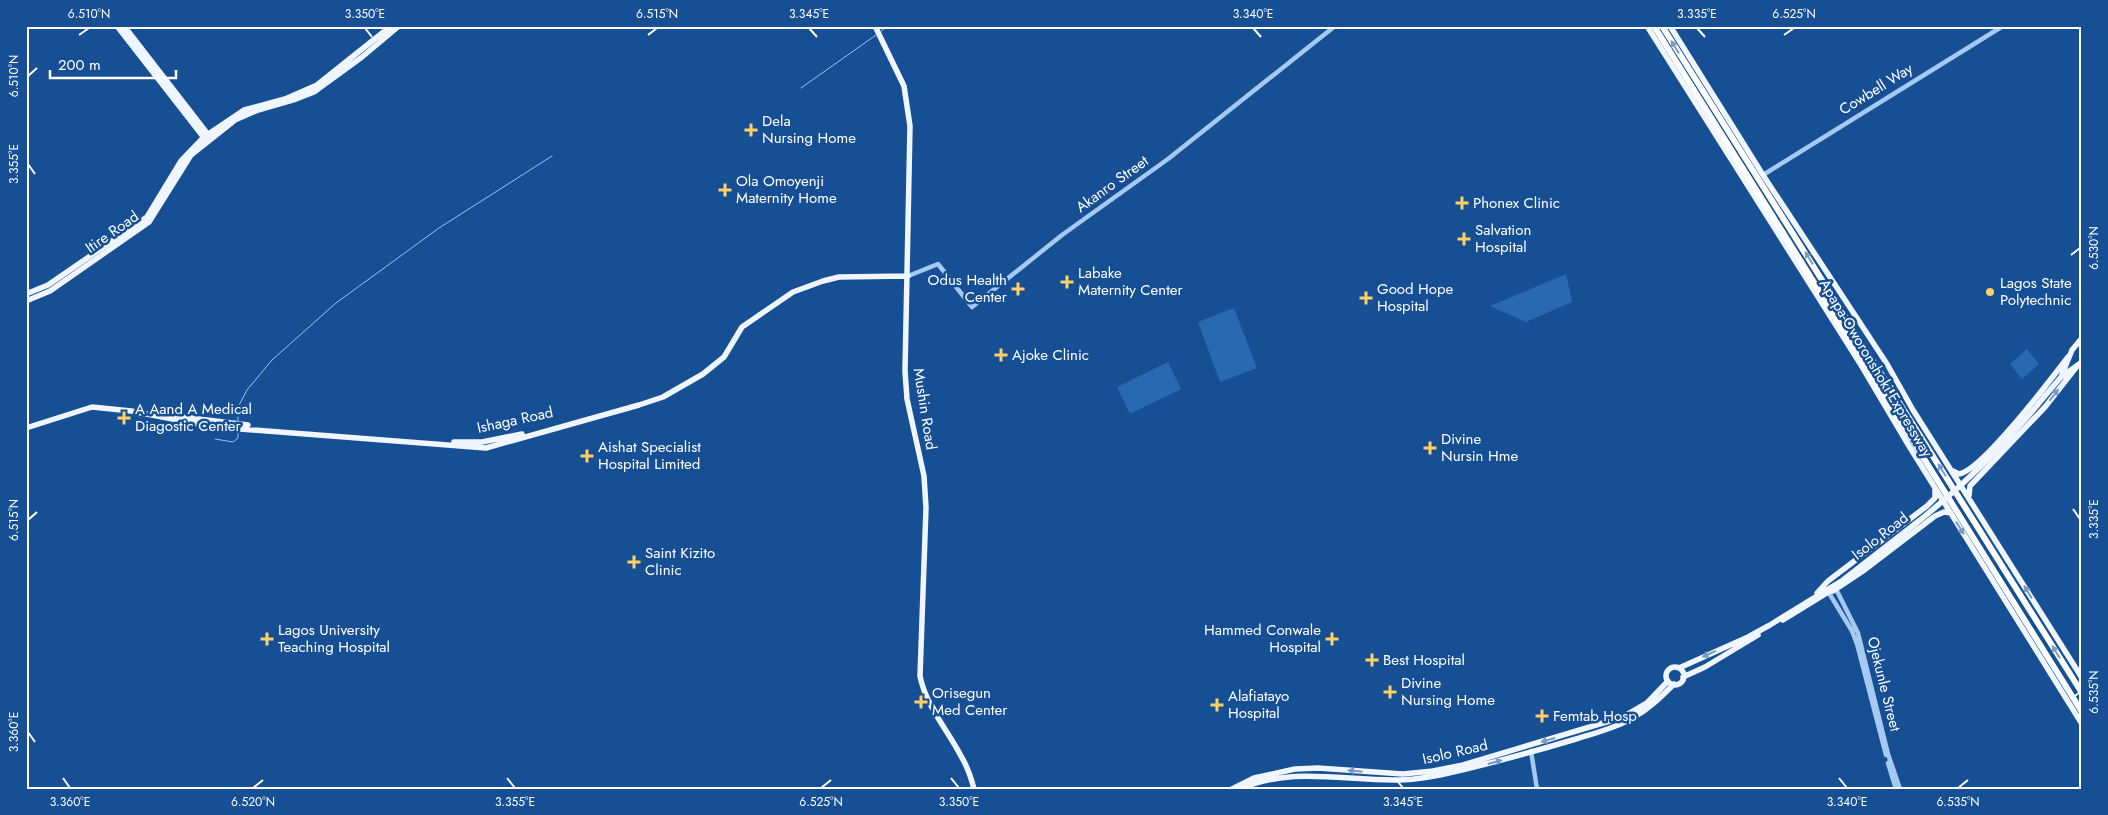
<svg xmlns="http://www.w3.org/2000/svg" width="2108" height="815" viewBox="0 0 2108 815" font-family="Jost,sans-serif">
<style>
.green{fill:#2869b2}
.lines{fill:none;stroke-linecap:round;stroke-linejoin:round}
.stream{stroke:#98c4f4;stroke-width:1}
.minor{stroke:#a6c9f1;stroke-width:4.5}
.major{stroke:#f0f6ff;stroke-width:5.5}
.highway{stroke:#fff;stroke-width:6}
.major-bridge{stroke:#f0f6ff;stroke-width:5.5}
.oneway{fill:#7f9ec4}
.oneway2{fill:#789ac4}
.ticks{fill:none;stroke:#fff;stroke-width:2}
.poi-dot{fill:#ffd066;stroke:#164f94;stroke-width:2}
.labels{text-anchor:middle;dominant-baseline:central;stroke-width:5;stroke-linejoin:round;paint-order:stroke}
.street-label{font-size:15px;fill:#fff;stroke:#164f94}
.poi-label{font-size:15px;fill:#fff;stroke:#164f94;text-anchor:start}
.neatline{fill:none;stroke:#fff;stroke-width:2}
.ticks-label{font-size:12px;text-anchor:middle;fill:#fff}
</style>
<rect width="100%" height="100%" fill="#164f94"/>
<!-- green -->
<path class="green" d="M 1566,274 L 1572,302 L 1526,322 L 1490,306 Z
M 1234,308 L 1257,368 L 1220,382 L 1198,322 Z
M 2027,349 L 2039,364 L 2022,379 L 2010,364 Z
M 1168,362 L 1181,389 L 1130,414 L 1117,387 Z"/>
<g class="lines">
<!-- stream -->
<path class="stream" d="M 881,31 L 888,26
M 801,88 L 876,35
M 238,422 L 238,407 L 247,390 L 272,360 L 336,303 L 439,228 L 552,156
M 215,439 L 233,442 L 238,438 L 238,431"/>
<!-- minor -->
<path class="minor" d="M 1763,175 L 2003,26
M 908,276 L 938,264 L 972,307 L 1062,235 L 1168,159 L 1335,26
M 1836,589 L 1858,633 L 1888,754 L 1900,789
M 1829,593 L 1852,631 L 1857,644 L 1886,755
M 1531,751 L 1537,789
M 1888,763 L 1896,789"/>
<!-- major -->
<path class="major" d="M 117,26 L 205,139
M 124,26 L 210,137
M 875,26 L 904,86 L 910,126 L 905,371 L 907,399 L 924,476 L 926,508 L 920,676 C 926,706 947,729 961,756 C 967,766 971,777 974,789
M 1647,26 L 1861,365 L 1909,446 L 2082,724
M 1670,26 L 1763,175 L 1887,364 L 1913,410 L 2082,678
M 26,294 L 48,285 L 147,217 L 181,161 L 204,137 L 244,110 L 285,99 L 317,85 L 391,26
M 26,301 L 50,291 L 149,222 L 191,155 L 235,120 L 258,110 L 296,99 L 314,92 L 362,57 L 399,26
M 2061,377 L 2072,350 L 2082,338
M 2044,397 L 2061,377 L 2082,362
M 166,415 L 248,425
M 26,428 L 92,407 L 131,411 L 214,427 L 486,448 L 639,405 L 663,397 L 703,374 L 724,357 L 742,327 L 793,292 L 823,281 L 839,277 L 908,276
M 454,442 L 482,442 L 522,434
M 1953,471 L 1959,474 C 1981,471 2052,378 2068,357
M 1969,496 L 1970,486 L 2045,407 L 2078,365
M 1833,591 L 1863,571 L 1935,516 L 1944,512 L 1951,513
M 1817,593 L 1828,581 L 1927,506 L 1935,498 L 1935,489
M 1783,620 L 1835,588
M1666 676a9 9 0 1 1 18 0a9 9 0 1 1-18 0Z
M 1679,668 L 1748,637 L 1770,625 L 1843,580 L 1915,524
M 1683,677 L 1705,667 L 1758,635
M 1232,789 L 1254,778 L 1295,769 L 1318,768 L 1403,774 L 1433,771 L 1463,765 L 1623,717 L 1647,703 L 1668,681
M 1240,789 C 1292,766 1344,781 1398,780 C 1421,780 1444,774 1466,769 C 1503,760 1539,750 1576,739 C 1595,733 1616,728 1633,718 C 1649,709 1661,697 1674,684"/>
<!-- highway -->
<path class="highway" d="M 1654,26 L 2082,712
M 1662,26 L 2082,693"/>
<!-- major-bridge -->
<path class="major-bridge" d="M 1915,524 C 1962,487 2006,444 2044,397"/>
</g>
<!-- one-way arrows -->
<defs><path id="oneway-solid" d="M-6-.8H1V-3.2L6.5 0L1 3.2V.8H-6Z" transform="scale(1.25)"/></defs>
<g class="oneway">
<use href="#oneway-solid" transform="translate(1675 47) rotate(-122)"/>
<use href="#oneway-solid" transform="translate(1809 258) rotate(-122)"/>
<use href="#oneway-solid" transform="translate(1942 470) rotate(-122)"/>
<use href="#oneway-solid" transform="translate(2056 652) rotate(-122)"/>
</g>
<g class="oneway2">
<use href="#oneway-solid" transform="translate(2054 395) rotate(-52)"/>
<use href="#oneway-solid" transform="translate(1960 528) rotate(58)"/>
<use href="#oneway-solid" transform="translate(2028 592) rotate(-122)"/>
<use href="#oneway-solid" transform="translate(1709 654) rotate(156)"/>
<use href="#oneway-solid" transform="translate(1548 740) rotate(164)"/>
<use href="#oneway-solid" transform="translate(1495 762) rotate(-15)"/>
<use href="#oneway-solid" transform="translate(1355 771) rotate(-174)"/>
</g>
<!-- ticks -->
<path class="ticks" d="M 365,28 L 372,37M 809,28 L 817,37M 1253,28 L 1261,37M 1697,28 L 1705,37M 79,35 L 89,28M 648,35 L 657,28M 1784,35 L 1794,28M 28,76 L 37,68M 28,164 L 35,174M 2071,255 L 2080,248M 2073,509 L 2080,519M 28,520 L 37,512M 2071,699 L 2080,692M 28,732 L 35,742M 63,778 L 70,788M 507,778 L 515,788M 951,778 L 959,788M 1395,778 L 1403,788M 1839,778 L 1847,788M 253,788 L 263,780M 821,788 L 831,780M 1958,788 L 1968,780"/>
<!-- markers -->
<g class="poi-dot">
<path d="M748.5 122.5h5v5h5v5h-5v5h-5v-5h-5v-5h5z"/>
<path d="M722.5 182.5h5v5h5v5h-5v5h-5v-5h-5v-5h5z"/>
<path d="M1459.5 195.5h5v5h5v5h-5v5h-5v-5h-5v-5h5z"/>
<path d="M1461.5 231.5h5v5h5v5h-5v5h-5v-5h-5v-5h5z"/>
<path d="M1064.5 274.5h5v5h5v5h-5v5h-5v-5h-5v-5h5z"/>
<path d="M1015.5 281.5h5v5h5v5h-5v5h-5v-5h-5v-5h5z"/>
<circle cx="1990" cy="292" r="5"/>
<path d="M1363.5 290.5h5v5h5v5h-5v5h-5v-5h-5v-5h5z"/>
<path d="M998.5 347.5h5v5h5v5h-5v5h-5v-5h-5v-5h5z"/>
<path d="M121.5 410.5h5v5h5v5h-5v5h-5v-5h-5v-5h5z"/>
<path d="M1427.5 440.5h5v5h5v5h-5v5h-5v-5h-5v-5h5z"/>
<path d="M584.5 448.5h5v5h5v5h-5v5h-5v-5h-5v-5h5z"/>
<path d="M631.5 554.5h5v5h5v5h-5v5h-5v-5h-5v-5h5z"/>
<path d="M264.5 631.5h5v5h5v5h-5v5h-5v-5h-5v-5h5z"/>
<path d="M1329.5 631.5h5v5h5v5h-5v5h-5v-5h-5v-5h5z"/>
<path d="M1369.5 652.5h5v5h5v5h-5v5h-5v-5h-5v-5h5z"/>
<path d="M1387.5 684.5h5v5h5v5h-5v5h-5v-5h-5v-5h5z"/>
<path d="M918.5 694.5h5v5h5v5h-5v5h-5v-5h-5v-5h5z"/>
<path d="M1214.5 697.5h5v5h5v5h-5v5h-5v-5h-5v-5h5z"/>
<path d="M1539.5 708.5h5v5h5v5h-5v5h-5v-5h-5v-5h5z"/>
</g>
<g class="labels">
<!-- street labels -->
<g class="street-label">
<text transform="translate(1876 89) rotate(-32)">Cowbell Way</text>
<text transform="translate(1112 184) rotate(-36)">Akanro Street</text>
<text transform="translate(112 232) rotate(-35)">Itire Road</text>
<text transform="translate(1876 368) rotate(59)">Apapa-Oworonshoki Expressway</text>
<text transform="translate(925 409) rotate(81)">Mushin Road</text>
<text transform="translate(515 420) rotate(-12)">Ishaga Road</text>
<text transform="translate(1880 536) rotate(-38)">Isolo Road</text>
<text transform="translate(1884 684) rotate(76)">Ojekunle Street</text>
<text transform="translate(1455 752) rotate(-13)">Isolo Road</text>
</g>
<!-- poi labels -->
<g class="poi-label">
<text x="762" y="121">Dela<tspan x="762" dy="17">Nursing Home</tspan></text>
<text x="736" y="181">Ola Omoyenji<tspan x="736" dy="17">Maternity Home</tspan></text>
<text x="1473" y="203">Phonex Clinic</text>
<text x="1475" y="230">Salvation<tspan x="1475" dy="17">Hospital</tspan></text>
<text x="1078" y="273">Labake<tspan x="1078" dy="17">Maternity Center</tspan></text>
<text x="1007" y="280" text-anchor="end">Odus Health<tspan x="1007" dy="17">Center</tspan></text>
<text x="2000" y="283">Lagos State<tspan x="2000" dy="17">Polytechnic</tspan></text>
<text x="1377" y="289">Good Hope<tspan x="1377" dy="17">Hospital</tspan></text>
<text x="1012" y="355">Ajoke Clinic</text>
<text x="135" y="409">A Aand A Medical<tspan x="135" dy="17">Diagostic Center</tspan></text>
<text x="1441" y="439">Divine<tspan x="1441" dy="17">Nursin Hme</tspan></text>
<text x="598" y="447">Aishat Specialist<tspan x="598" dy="17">Hospital Limited</tspan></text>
<text x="645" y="553">Saint Kizito<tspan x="645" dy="17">Clinic</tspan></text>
<text x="278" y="630">Lagos University<tspan x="278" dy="17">Teaching Hospital</tspan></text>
<text x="1321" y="630" text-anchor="end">Hammed Conwale<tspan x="1321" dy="17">Hospital</tspan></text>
<text x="1383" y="660">Best Hospital</text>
<text x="1401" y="683">Divine<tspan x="1401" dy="17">Nursing Home</tspan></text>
<text x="932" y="693">Orisegun<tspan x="932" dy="17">Med Center</tspan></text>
<text x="1228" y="696">Alafiatayo<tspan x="1228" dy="17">Hospital</tspan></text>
<text x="1553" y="716">Femtab Hosp</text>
</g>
</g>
<!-- border -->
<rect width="2108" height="815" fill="none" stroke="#164f94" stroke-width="55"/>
<!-- scale -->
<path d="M50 70v8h126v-8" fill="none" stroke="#ffffff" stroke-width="2.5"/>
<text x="58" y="70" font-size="15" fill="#ffffff" stroke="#164f94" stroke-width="4" paint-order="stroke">200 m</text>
<rect x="28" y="28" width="2052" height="760" class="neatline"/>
<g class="ticks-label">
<text x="89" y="18">6.510°N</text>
<text x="365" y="18">3.350°E</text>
<text x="657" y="18">6.515°N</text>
<text x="809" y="18">3.345°E</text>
<text x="1253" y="18">3.340°E</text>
<text x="1697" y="18">3.335°E</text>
<text x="1794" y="18">6.525°N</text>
<text transform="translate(14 76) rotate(-90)" y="4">6.510°N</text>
<text transform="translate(14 164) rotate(-90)" y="4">3.355°E</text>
<text transform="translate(2094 248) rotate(-90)" y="4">6.530°N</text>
<text transform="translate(2094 519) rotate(-90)" y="4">3.335°E</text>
<text transform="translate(14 520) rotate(-90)" y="4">6.515°N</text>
<text transform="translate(2094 692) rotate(-90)" y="4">6.535°N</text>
<text transform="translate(14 732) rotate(-90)" y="4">3.360°E</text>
<text x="70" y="806">3.360°E</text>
<text x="253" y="806">6.520°N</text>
<text x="515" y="806">3.355°E</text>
<text x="821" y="806">6.525°N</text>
<text x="959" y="806">3.350°E</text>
<text x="1403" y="806">3.345°E</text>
<text x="1847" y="806">3.340°E</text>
<text x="1958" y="806">6.535°N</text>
</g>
</svg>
